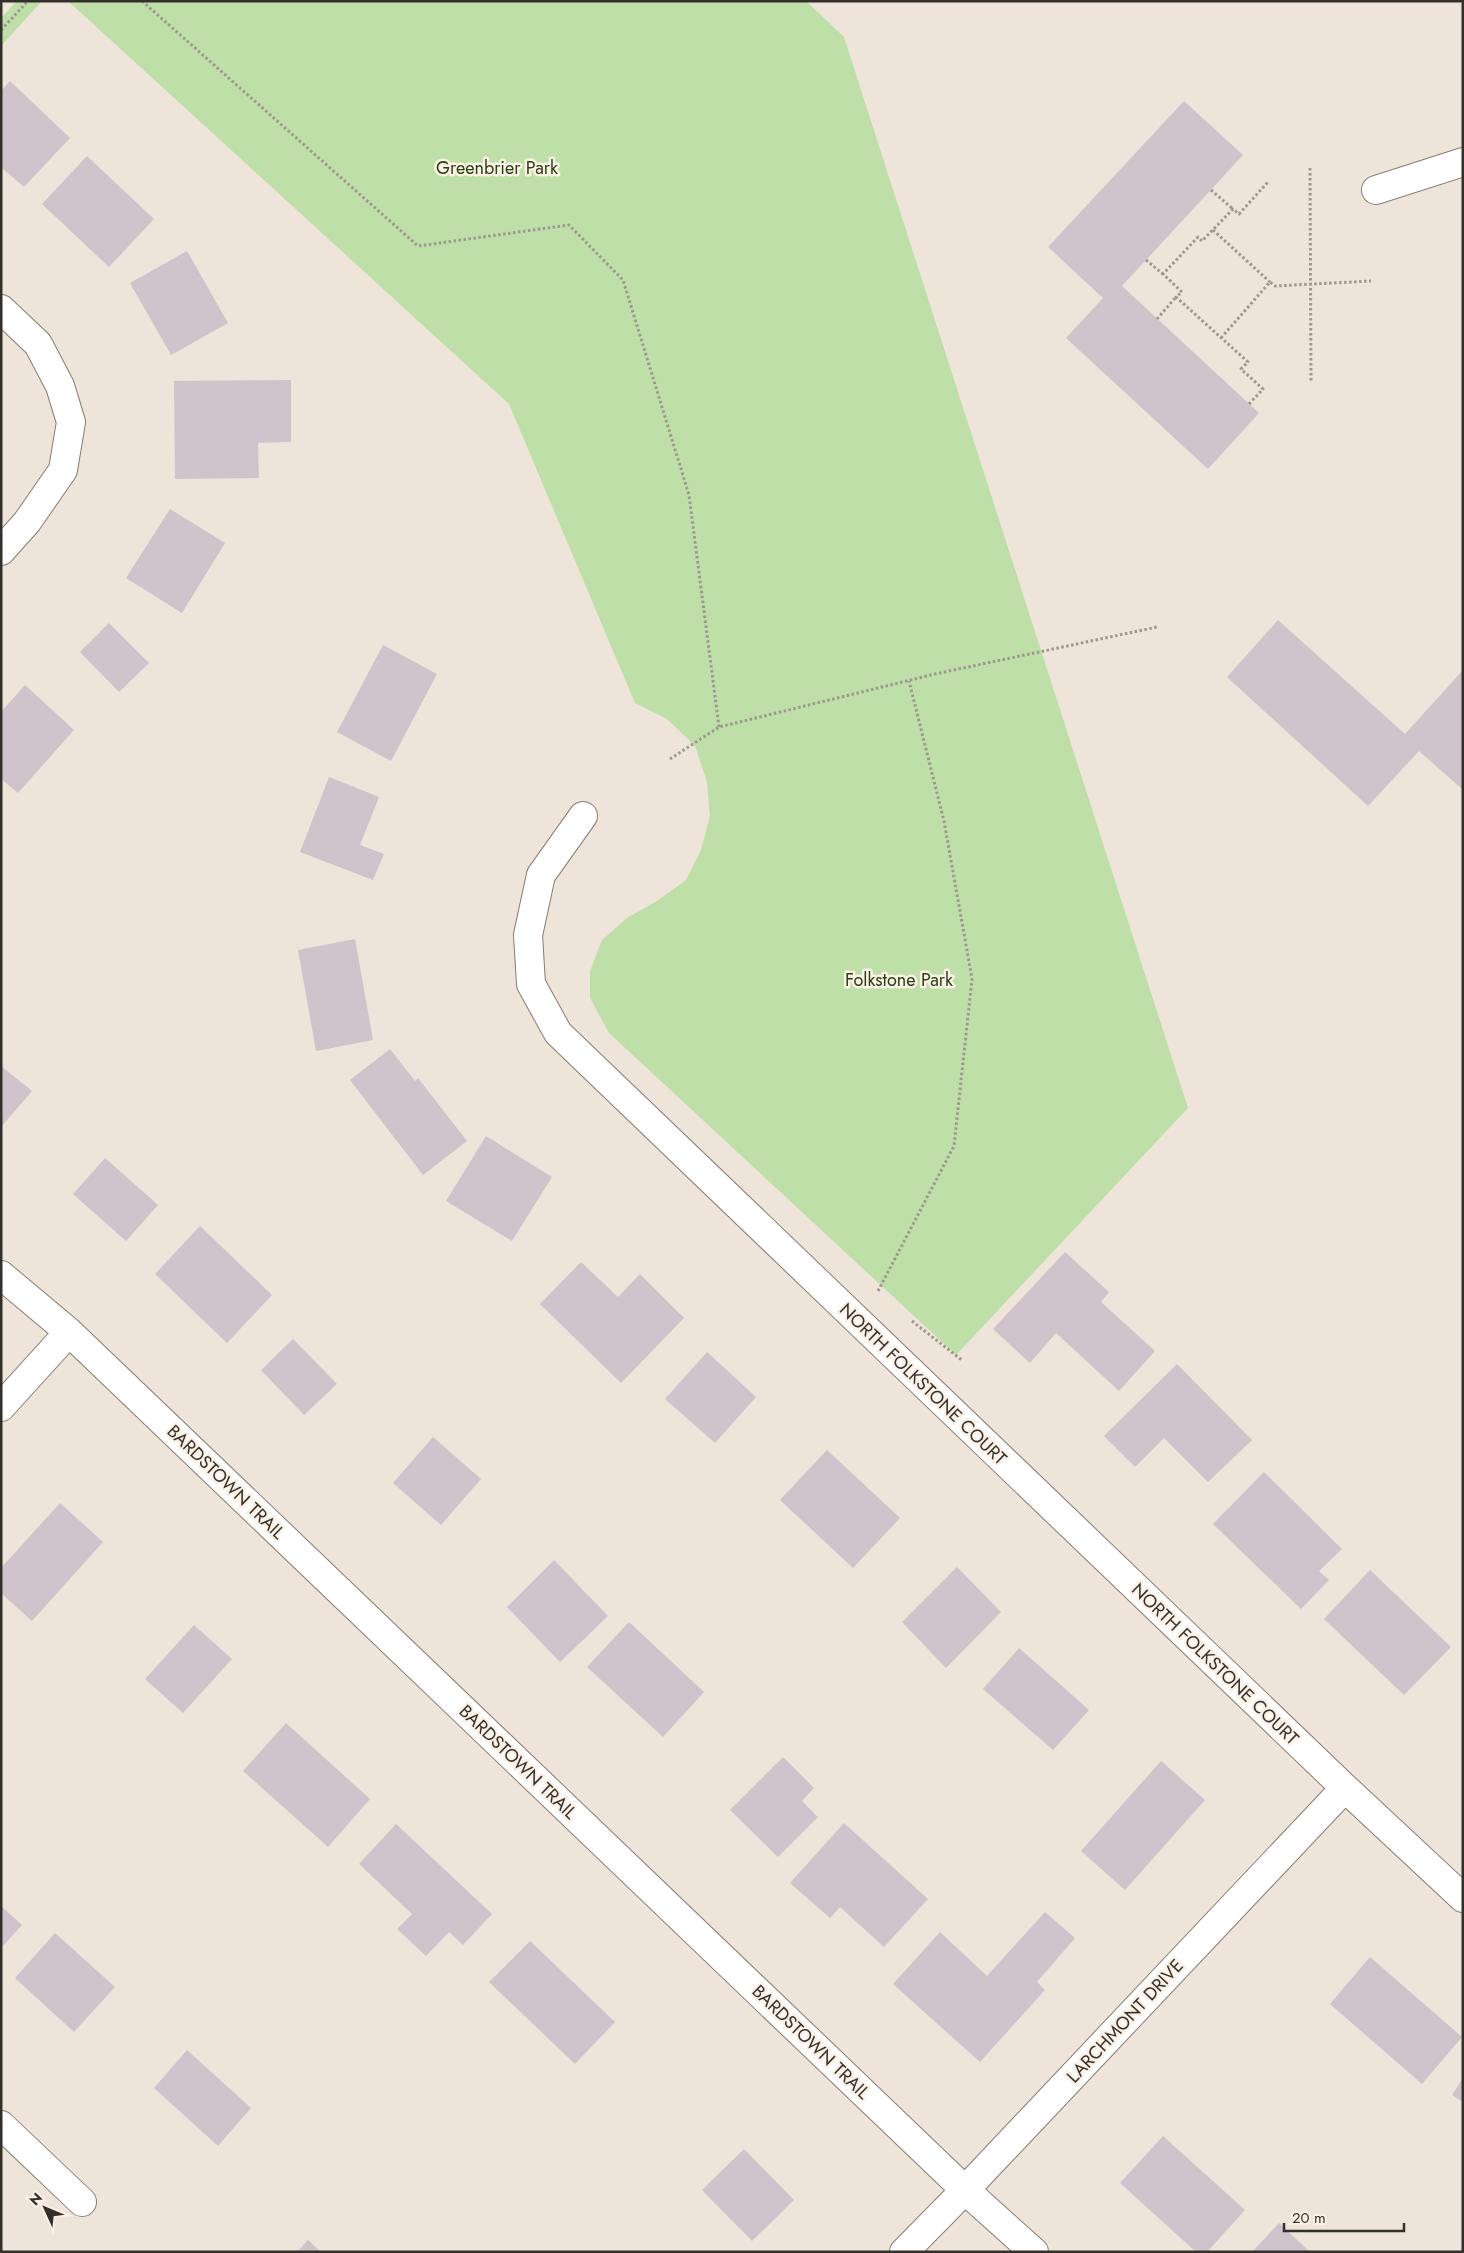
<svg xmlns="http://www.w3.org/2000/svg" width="1464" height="2253" viewBox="0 0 1464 2253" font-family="Jost,sans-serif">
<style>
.green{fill:#bee0a8}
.building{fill:#d0c3cb}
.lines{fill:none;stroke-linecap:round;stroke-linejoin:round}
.street-casing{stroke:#867d73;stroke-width:30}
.path{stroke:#9e978e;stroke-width:3;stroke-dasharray:2.5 2.5;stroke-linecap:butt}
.street{stroke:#fff;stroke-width:28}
.labels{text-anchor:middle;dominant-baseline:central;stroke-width:5;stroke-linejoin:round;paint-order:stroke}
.park-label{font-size:18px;fill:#274012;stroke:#fbf1e6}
.street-label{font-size:18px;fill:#33302b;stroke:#fbf1e6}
</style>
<rect width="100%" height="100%" fill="#eee4d9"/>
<!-- green -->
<path class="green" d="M 17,1 L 42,1 L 1,46 L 1,18 Z
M 68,1 L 806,1 L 844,37 L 1188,1108 L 956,1355 L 609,1033 L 590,998 L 590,971 L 602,940 L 627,918 L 657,901 L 686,880 L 701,850 L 710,816 L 707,782 L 695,746 L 667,719 L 635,703 L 509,404 Z"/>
<!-- building -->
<path class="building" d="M 10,81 L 70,138 L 24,187 L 1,167 L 1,91 Z
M 1184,101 L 1243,155 L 1122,286 L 1259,413 L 1208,469 L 1066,338 L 1103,298 L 1048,247 Z
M 87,156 L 154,219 L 109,267 L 42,204 Z
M 187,251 L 228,323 L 171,355 L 130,283 Z
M 291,380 L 291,442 L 258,443 L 259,478 L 175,479 L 174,381 Z
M 170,509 L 225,543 L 182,613 L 126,578 Z
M 1278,620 L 1405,734 L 1463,670 L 1462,789 L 1419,751 L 1368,806 L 1227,677 Z
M 109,623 L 149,663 L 119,692 L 80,652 Z
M 383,645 L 437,674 L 391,761 L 337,732 Z
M 25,685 L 74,730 L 18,793 L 1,779 L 1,712 Z
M 329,777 L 379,797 L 360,845 L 384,854 L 373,880 L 300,852 Z
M 355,939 L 373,1040 L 316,1051 L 298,950 Z
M 390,1049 L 415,1081 L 418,1078 L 467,1141 L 423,1175 L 350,1080 Z
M 1,1066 L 32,1091 L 1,1127 Z
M 486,1136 L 552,1177 L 512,1241 L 446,1201 Z
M 105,1158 L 158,1205 L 126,1241 L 73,1194 Z
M 200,1226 L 272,1295 L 227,1343 L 155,1274 Z
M 1065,1252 L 1109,1292 L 1101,1302 L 1155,1351 L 1119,1391 L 1056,1333 L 1030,1363 L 993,1329 Z
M 581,1262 L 618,1297 L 640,1274 L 684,1318 L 621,1383 L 540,1304 Z
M 293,1339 L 337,1384 L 304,1415 L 261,1370 Z
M 707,1352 L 756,1397 L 715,1443 L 665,1399 Z
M 1177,1364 L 1252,1440 L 1208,1482 L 1164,1438 L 1135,1467 L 1104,1436 Z
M 433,1437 L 481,1479 L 441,1525 L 393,1483 Z
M 827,1450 L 900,1518 L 853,1568 L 780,1500 Z
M 1264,1472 L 1342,1549 L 1319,1571 L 1329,1580 L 1301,1609 L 1213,1524 Z
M 60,1503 L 103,1542 L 32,1621 L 1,1593 L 1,1568 Z
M 554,1560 L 608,1616 L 560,1662 L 507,1607 Z
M 957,1567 L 1001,1612 L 946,1668 L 902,1622 Z
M 1370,1570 L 1451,1647 L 1404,1695 L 1324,1619 Z
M 629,1622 L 704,1692 L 663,1737 L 587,1667 Z
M 194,1625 L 232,1659 L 183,1713 L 145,1679 Z
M 1019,1648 L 1089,1710 L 1053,1750 L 983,1689 Z
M 286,1723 L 370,1799 L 328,1847 L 243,1771 Z
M 783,1757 L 814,1788 L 802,1801 L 818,1817 L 778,1857 L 730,1810 Z
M 1161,1761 L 1205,1800 L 1125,1890 L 1081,1851 Z
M 844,1823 L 928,1899 L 884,1947 L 840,1907 L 830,1918 L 790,1883 Z
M 396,1824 L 492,1914 L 463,1945 L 449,1932 L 426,1956 L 397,1929 L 412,1914 L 359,1864 Z
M 1,1906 L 22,1925 L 1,1948 Z
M 1045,1912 L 1075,1938 L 1037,1982 L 1045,1990 L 980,2062 L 893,1984 L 940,1932 L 987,1976 Z
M 55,1933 L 115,1987 L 74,2032 L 15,1978 Z
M 530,1941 L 615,2022 L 575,2064 L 489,1982 Z
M 1370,1957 L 1462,2037 L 1422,2084 L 1330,2004 Z
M 187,2050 L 251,2108 L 218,2146 L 154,2088 Z
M 1463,2078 L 1463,2102 L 1452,2095 Z
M 1163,2136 L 1245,2210 L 1207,2252 L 1196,2252 L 1120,2183 Z
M 744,2149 L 794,2200 L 752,2241 L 702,2190 Z
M 1279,2223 L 1310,2252 L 1252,2252 Z
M 308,2240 L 321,2252 L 297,2252 Z"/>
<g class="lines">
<!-- street casing -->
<g class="street-casing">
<path id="street" d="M 1376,190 L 1463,162
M 1,309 L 38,344 L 60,386 L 71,422 L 63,470 L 27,522 L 1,551
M 583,816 L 541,875 L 528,935 L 531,984 L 558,1033 L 1345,1788 L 1463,1898
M 1,1275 L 69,1332 L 965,2190 L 1034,2252
M 1,1407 L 69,1332
M 1,2125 L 82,2202
M 904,2252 L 965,2190 L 1345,1788"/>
</g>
<!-- path -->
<path class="path" d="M 142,1 L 418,246 L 569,225 L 623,280 L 689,495 L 719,727
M 1,30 L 28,1
M 1310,168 L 1311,382
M 1211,190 L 1233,209
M 1213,230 L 1270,282
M 1146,260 L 1163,274
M 1157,319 L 1176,297
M 1221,338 L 1270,282 L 1275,286 L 1371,281
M 1249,404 L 1263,389 L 1241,369 L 1248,362 L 1176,297 L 1182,292 L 1163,274 L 1198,237 L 1202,241 L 1233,209 L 1239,214 L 1268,182
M 670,759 L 719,727 L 935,674 L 1157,627
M 878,1291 L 954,1146 L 972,979 L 944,821 L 909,681
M 912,1321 L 963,1361"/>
<!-- street -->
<use href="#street" class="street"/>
</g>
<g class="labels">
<!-- park labels -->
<g class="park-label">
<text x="497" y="168">Greenbrier Park</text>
<text x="899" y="980">Folkstone Park</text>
</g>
<!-- street labels -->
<g class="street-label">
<text transform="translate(923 1384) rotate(44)">NORTH FOLKSTONE COURT</text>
<text transform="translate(226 1482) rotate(44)">BARDSTOWN TRAIL</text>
<text transform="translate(1215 1664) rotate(44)">NORTH FOLKSTONE COURT</text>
<text transform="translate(518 1762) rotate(44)">BARDSTOWN TRAIL</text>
<text transform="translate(1125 2021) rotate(-47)">LARCHMONT DRIVE</text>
<text transform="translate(811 2042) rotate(44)">BARDSTOWN TRAIL</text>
</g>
</g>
<!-- border -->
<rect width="1464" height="2253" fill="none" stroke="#33302b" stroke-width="5"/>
<!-- north arrow -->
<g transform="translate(45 2208) rotate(314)" stroke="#fbf1e6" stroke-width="4" paint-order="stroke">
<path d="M0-4L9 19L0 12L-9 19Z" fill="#33302b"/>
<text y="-8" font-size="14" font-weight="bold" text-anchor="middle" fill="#33302b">N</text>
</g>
<!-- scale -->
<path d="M1284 2223v8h120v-8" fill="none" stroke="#33302b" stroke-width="2.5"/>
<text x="1292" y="2223" font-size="15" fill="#33302b" stroke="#fbf1e6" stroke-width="4" paint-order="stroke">20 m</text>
</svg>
